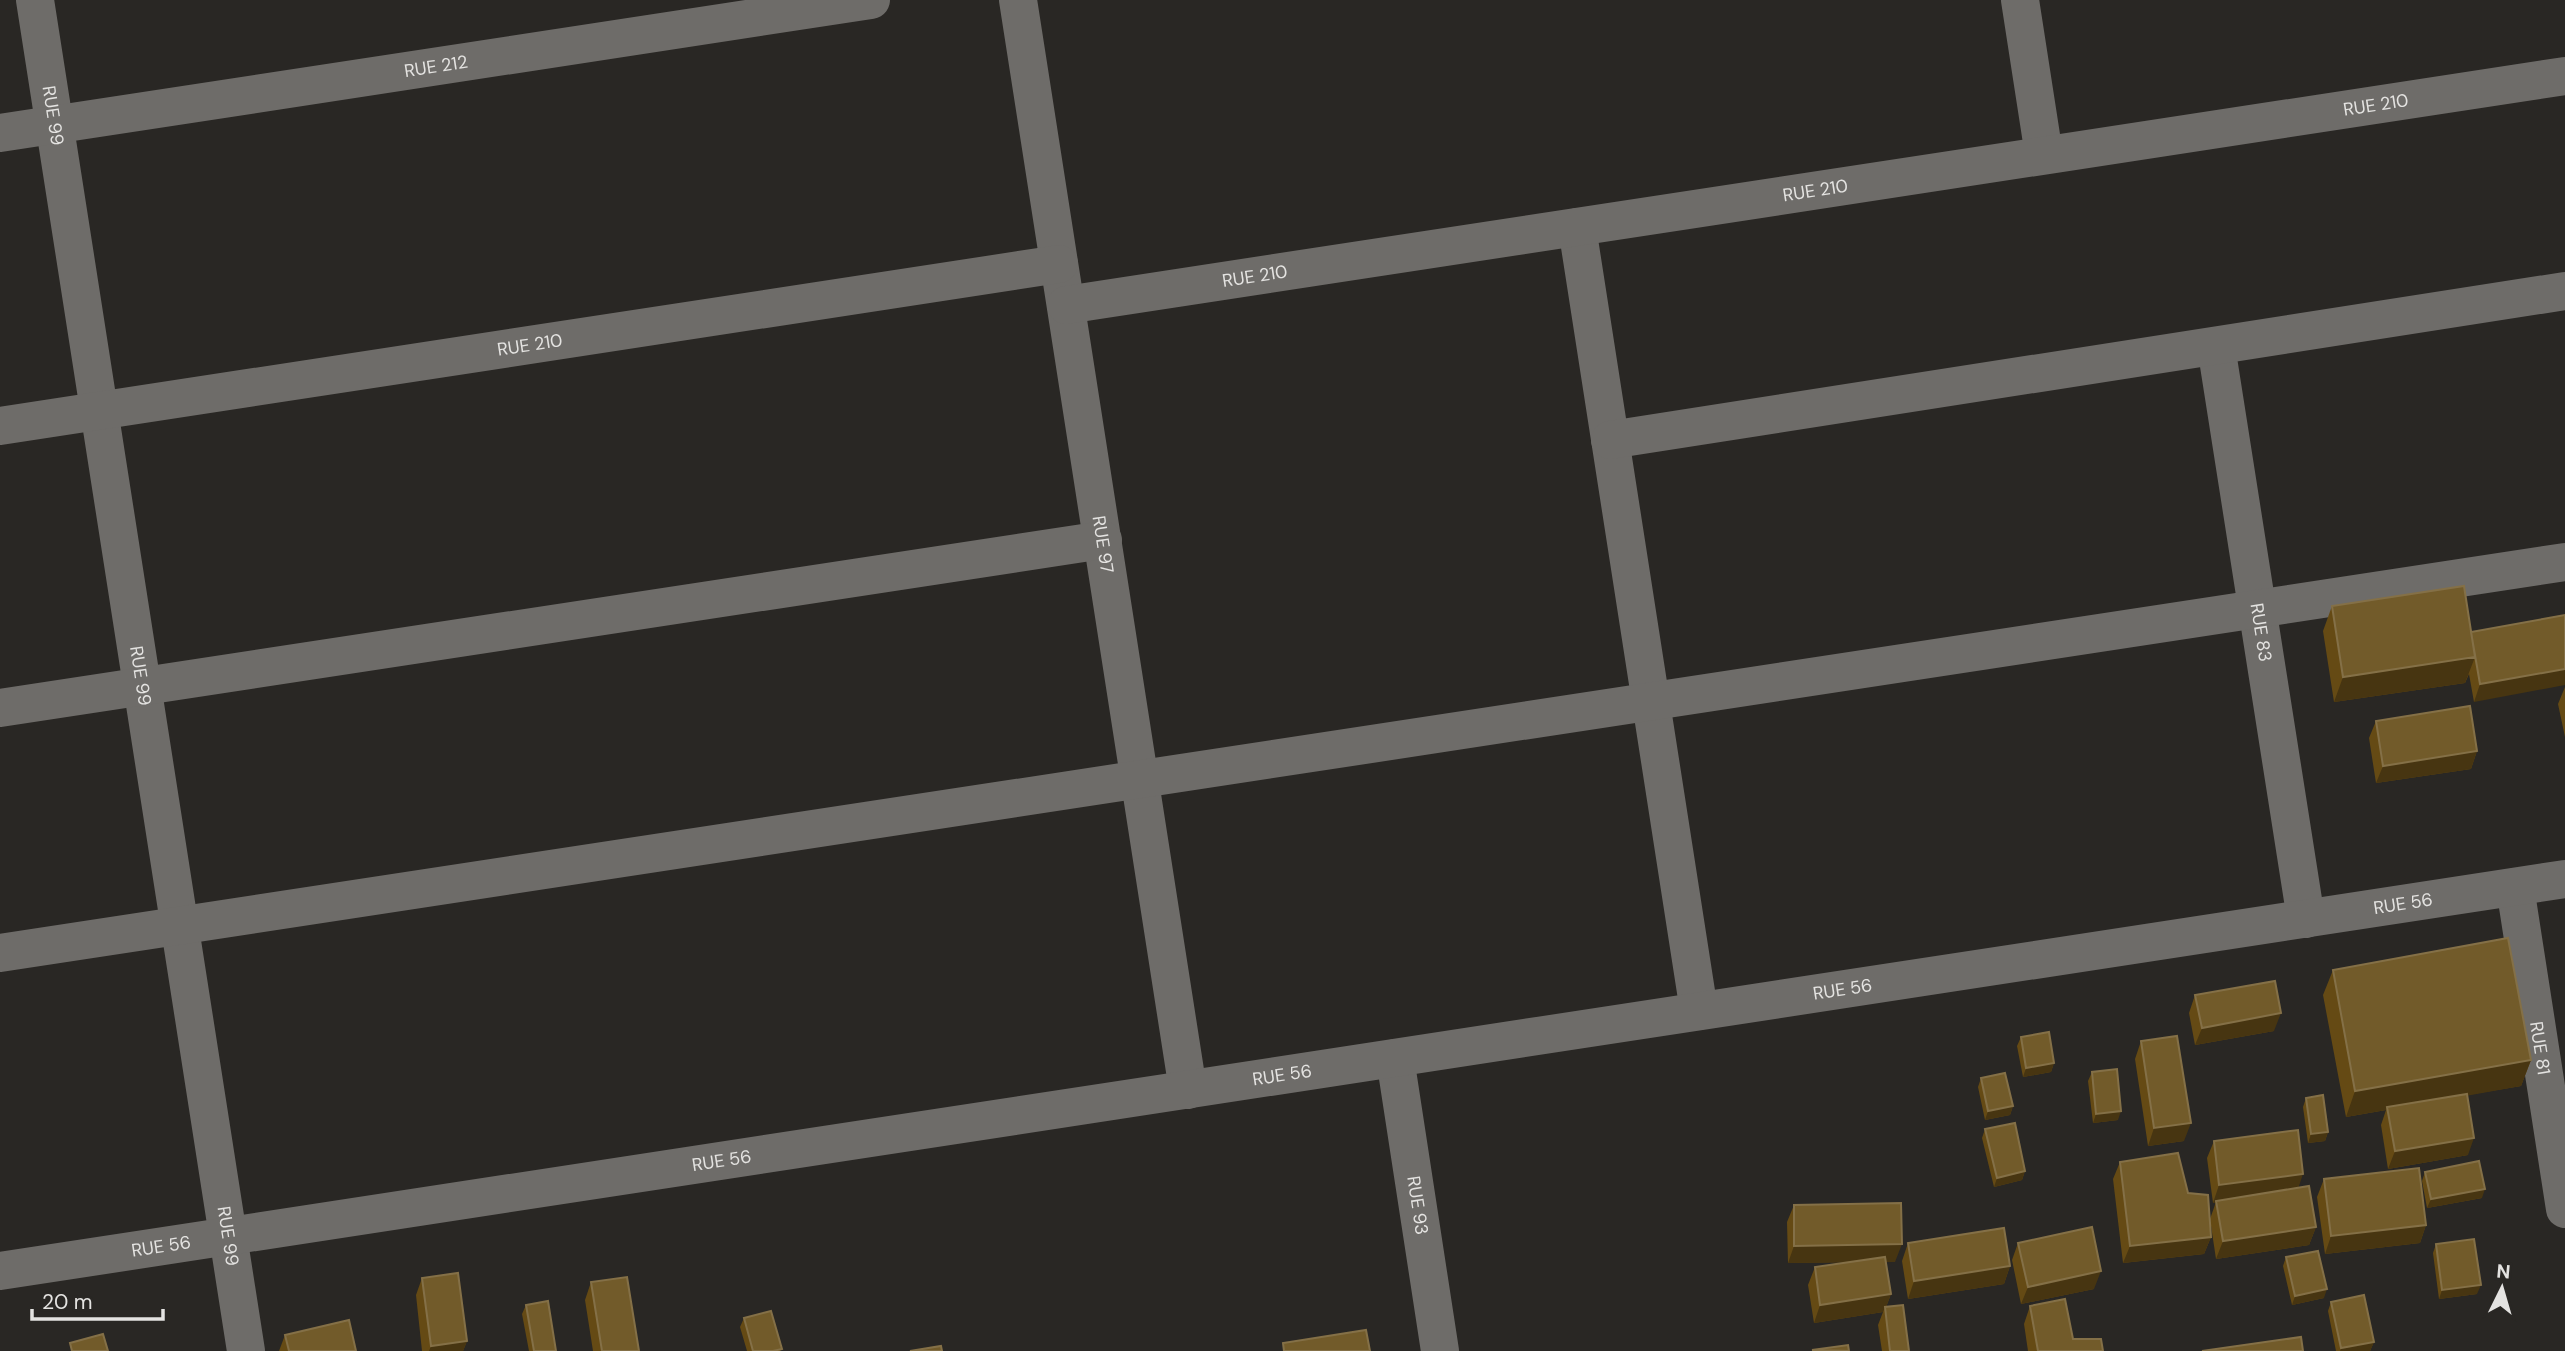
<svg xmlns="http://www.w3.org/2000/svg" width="2565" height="1351" viewBox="0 0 2565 1351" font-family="'DM Sans',sans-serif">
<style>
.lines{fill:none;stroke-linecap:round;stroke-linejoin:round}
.minor{stroke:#6e6c69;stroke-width:38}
.wall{fill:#654a14}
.shaded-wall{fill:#473511}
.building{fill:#725b2a;stroke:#847047;stroke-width:2}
.labels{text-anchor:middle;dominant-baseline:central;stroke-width:6;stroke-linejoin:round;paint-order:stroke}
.street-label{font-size:18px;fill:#e4e3e1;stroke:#292724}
</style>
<rect width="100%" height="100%" fill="#292724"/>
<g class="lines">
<!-- minor -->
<g class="minor">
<path id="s1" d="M 35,0 L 246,1351"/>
<path id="s2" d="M 1018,0 L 1188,1090"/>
<path d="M 2020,0 L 2044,155"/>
<path id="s3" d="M 0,133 L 871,0"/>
<path d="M 1577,227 L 1699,1011"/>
<path id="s4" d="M 1066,305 L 2565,76"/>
<path id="s5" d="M 2216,346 L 2306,919"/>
<path id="s6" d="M 0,426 L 1059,264"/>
<path d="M 1610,440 L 2565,291"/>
<path d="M 0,708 L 1103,540"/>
<path id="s7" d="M 2515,887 L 2565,1209"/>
<path d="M 0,953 L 2565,562"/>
<path id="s8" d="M 1395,1058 L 1440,1351"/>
<path id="s9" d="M 0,1271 L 2565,879"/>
</g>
</g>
<!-- wall -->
<path class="wall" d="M 2332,606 L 2471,632 L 2565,615 L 2474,702 L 2469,674 L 2465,683 L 2334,702 L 2323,631 Z
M 2565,687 L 2565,737 L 2558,704 Z
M 2376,721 L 2477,751 L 2471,769 L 2376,783 L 2369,738 Z
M 2333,970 L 2531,1060 L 2521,1086 L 2467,1095 L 2468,1155 L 2388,1169 L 2381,1125 L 2386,1110 L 2346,1117 L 2323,995 Z
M 2195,995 L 2274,1031 L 2195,1045 L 2189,1013 Z
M 2021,1037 L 2054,1063 L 2051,1072 L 2023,1077 L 2017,1046 Z
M 2141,1041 L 2184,1141 L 2148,1146 L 2135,1059 Z
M 2092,1072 L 2118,1120 L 2093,1123 L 2088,1081 Z
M 1981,1078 L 2013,1106 L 2010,1115 L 1985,1120 L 1978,1087 Z
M 2306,1098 L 2328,1132 L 2325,1141 L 2308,1143 L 2303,1107 Z
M 1985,1129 L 2025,1171 L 2022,1180 L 1994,1187 L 1982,1138 Z
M 2214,1141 L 2298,1188 L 2316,1227 L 2309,1245 L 2216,1259 L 2210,1219 L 2211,1237 L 2204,1254 L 2123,1263 L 2113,1179 L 2120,1162 L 2188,1193 L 2210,1219 L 2216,1202 L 2213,1203 L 2207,1158 Z
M 2425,1172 L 2482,1198 L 2427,1208 L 2422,1181 Z
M 2324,1179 L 2426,1225 L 2420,1243 L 2325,1254 L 2317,1197 Z
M 1794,1205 L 1895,1262 L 1886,1262 L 1891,1294 L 1886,1307 L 1909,1351 L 1882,1351 L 1878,1325 L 1883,1312 L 1814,1323 L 1808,1285 L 1815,1267 L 1848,1262 L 1788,1263 L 1787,1222 Z
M 1908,1243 L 2010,1266 L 2004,1284 L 1908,1299 L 1902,1261 Z
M 2018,1243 L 2094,1289 L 2021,1304 L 2012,1260 Z
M 2436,1244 L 2477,1294 L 2439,1299 L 2433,1253 Z
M 2286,1257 L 2324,1298 L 2292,1305 L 2283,1266 Z
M 422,1278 L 467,1341 L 463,1351 L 422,1351 L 416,1295 Z
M 591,1282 L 639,1351 L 593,1351 L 585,1300 Z
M 2331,1302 L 2374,1342 L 2370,1351 L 2336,1351 L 2328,1311 Z
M 526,1305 L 556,1351 L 529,1351 L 522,1314 Z
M 2030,1306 L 2073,1339 L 2103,1351 L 2028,1351 L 2024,1324 Z
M 744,1318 L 781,1351 L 747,1351 L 740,1327 Z
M 285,1335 L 356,1351 L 279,1351 Z"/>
<!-- shaded-wall -->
<path class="shaded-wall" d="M 2475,657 L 2465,683 L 2334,702 L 2343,677 Z
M 2565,669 L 2565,685 L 2474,702 L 2480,684 Z
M 2477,751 L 2471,769 L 2376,783 L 2383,766 Z
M 2281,1013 L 2274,1031 L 2195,1045 L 2202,1028 Z
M 2531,1060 L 2521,1086 L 2388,1110 L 2387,1107 L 2386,1110 L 2346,1117 L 2355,1091 Z
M 2054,1063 L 2051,1072 L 2023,1077 L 2026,1068 Z
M 2013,1106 L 2010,1115 L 1985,1120 L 1988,1111 Z
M 2121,1111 L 2118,1120 L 2093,1123 L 2096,1114 Z
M 2191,1123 L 2184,1141 L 2148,1146 L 2154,1128 Z
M 2328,1132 L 2325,1141 L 2308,1143 L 2311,1134 Z
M 2474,1138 L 2468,1155 L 2388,1169 L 2395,1151 Z
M 2025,1171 L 2022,1180 L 1994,1187 L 1997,1178 Z
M 2303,1174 L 2297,1192 L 2213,1203 L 2219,1185 Z
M 2485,1189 L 2482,1198 L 2427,1208 L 2431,1199 Z
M 2426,1225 L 2420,1243 L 2325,1254 L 2331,1236 Z
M 2316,1227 L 2309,1245 L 2216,1259 L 2223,1241 Z
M 2211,1237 L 2204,1254 L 2123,1263 L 2130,1246 Z
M 1902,1244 L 1895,1262 L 1788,1263 L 1794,1246 Z
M 2010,1266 L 2004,1284 L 1908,1299 L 1914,1281 Z
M 2101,1271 L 2094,1289 L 2021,1304 L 2028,1287 Z
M 2481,1285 L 2477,1294 L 2439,1299 L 2442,1290 Z
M 2327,1289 L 2324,1298 L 2292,1305 L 2295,1296 Z
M 1891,1294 L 1885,1310 L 1885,1307 L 1883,1312 L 1814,1323 L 1820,1305 Z
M 467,1341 L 463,1351 L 429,1351 L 431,1346 Z
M 2374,1342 L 2370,1351 L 2340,1351 L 2341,1348 Z"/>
<!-- building -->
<path class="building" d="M 2464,586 L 2475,657 L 2343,677 L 2332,606 Z
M 2565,615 L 2565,669 L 2480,684 L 2471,632 Z
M 2470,706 L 2477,751 L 2383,766 L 2376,721 Z
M 2508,938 L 2531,1060 L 2355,1091 L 2333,970 Z
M 2275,981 L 2281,1013 L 2202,1028 L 2195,995 Z
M 2049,1032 L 2054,1063 L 2026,1068 L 2021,1037 Z
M 2177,1036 L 2191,1123 L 2154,1128 L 2141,1041 Z
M 2117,1069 L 2121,1111 L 2096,1114 L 2092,1072 Z
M 2005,1073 L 2013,1106 L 1988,1111 L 1981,1078 Z
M 2467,1094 L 2474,1138 L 2395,1151 L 2387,1107 Z
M 2323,1095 L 2328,1132 L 2311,1134 L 2306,1098 Z
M 2015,1123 L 2025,1171 L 1997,1178 L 1985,1129 Z
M 2298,1130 L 2303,1174 L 2219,1185 L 2214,1141 Z
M 2178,1153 L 2188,1193 L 2208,1195 L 2211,1237 L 2130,1246 L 2120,1162 Z
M 2479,1161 L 2485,1189 L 2431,1199 L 2425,1172 Z
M 2419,1168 L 2426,1225 L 2331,1236 L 2324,1179 Z
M 2309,1186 L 2316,1227 L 2223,1241 L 2216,1201 Z
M 1901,1203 L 1902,1244 L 1794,1246 L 1794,1205 Z
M 2092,1227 L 2101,1271 L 2028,1287 L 2018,1243 Z
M 2004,1228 L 2010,1266 L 1914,1281 L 1908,1243 Z
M 2474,1239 L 2481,1285 L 2442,1290 L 2436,1244 Z
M 2318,1251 L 2327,1289 L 2295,1296 L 2286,1257 Z
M 1885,1257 L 1891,1294 L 1820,1305 L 1815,1267 Z
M 458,1273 L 467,1341 L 431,1346 L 422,1278 Z
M 627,1277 L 639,1351 L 602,1351 L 591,1282 Z
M 2364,1295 L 2374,1342 L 2341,1348 L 2331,1302 Z
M 2065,1299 L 2073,1339 L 2101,1339 L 2103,1351 L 2038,1351 L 2030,1306 Z
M 548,1301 L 556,1351 L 534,1351 L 526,1305 Z
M 1903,1305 L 1909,1351 L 1890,1351 L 1885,1307 Z
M 771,1311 L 782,1349 L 773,1351 L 753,1351 L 744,1318 Z
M 349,1320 L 356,1351 L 289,1351 L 285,1335 Z
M 1366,1330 L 1370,1351 L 1284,1351 L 1283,1343 Z
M 103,1334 L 108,1351 L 72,1351 L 70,1343 Z
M 2301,1337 L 2303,1351 L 2202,1351 Z
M 1848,1345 L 1849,1351 L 1812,1350 Z
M 941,1346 L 942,1351 L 910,1351 Z"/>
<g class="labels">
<!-- street labels -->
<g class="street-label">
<text stroke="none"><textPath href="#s3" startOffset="441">RUE 212</textPath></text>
<text stroke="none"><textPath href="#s4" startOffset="1325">RUE 210</textPath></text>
<text stroke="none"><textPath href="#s1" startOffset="117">RUE 99</textPath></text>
<text stroke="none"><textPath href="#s4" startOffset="758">RUE 210</textPath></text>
<text stroke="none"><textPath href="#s4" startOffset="191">RUE 210</textPath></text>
<text stroke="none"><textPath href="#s6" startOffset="536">RUE 210</textPath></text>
<text stroke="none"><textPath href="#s2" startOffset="551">RUE 97</textPath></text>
<text stroke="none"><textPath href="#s5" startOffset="290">RUE 83</textPath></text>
<text stroke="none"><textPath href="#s1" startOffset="684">RUE 99</textPath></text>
<text stroke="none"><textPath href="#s9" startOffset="2431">RUE 56</textPath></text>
<text stroke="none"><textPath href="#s9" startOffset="1864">RUE 56</textPath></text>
<text stroke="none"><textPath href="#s7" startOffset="163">RUE 81</textPath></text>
<text stroke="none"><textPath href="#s9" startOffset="1297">RUE 56</textPath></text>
<text stroke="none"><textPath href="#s9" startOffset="730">RUE 56</textPath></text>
<text stroke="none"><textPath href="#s8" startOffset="149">RUE 93</textPath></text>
<text stroke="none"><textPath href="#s1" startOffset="1251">RUE 99</textPath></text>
<text stroke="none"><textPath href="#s9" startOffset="163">RUE 56</textPath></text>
</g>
</g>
<!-- north arrow -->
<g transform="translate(2502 1288) rotate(5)" stroke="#292724" stroke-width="5" paint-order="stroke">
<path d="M0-5L12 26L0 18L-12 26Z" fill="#e4e3e1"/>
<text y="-10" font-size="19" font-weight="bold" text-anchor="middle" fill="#e4e3e1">N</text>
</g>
<!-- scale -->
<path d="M32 1309v10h131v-10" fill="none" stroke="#e4e3e1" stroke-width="3.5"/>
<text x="42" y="1309" font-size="21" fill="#e4e3e1" stroke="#292724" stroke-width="5" paint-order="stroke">20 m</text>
</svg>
